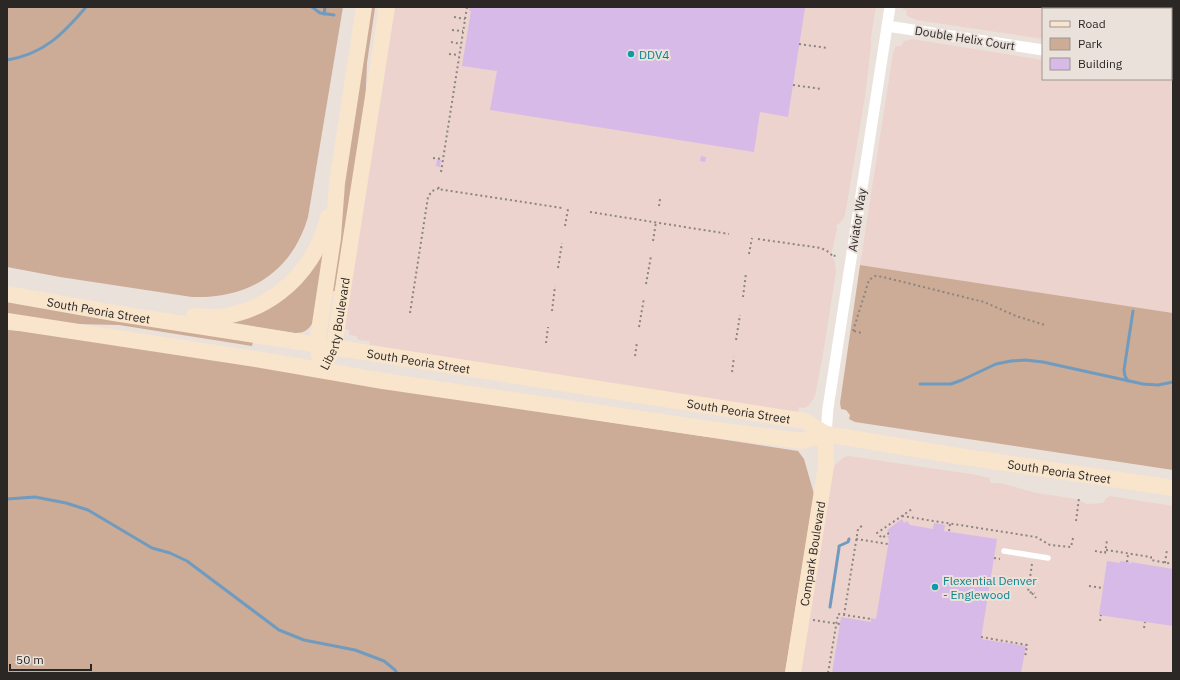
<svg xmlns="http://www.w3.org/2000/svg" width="1180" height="680" viewBox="0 0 1180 680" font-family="'IBM Plex Sans',sans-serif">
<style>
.commercial{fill:#edd3ce}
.green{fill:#ccac96}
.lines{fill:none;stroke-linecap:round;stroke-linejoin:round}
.stream{stroke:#719bbe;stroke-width:3}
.building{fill:#d7bae8}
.path{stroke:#8b8581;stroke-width:2;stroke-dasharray:2 3;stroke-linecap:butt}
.lane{stroke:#fff;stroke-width:5.5}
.street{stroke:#fff;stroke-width:11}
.secondary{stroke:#f9e4cc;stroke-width:16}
.culture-dot{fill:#0f9aa8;stroke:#ebe1db;stroke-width:1.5}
.labels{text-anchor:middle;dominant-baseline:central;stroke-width:4;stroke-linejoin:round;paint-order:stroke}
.street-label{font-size:12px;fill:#2a2725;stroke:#ebe1db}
.culture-label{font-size:12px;fill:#0d838f;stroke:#ebe1db;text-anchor:start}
</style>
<rect width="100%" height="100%" fill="#ebe1db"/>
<!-- commercial -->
<path class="commercial" d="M 394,7 L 876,7 L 871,37 L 871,46 L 865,97 L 845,215 L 843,220 L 836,226 L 837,229 L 831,255 L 835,262 L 836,272 L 823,354 L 815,396 L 810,404 L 805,408 L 799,407 L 798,413 L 369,346 L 370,341 L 358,340 L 356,336 L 349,335 L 349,330 L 344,329 Z
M 902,7 L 1173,7 L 1173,59 L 1171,59 L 1171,9 L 1043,9 L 1043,39 L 916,20 L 907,16 L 906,10 L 903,9 Z
M 912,39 L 1043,60 L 1043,79 L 1173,80 L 1173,313 L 860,265 L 893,53 L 896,46 L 901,46 L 904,41 Z
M 849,456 L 977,475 L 990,478 L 990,483 L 1000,483 L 1037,493 L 1077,499 L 1087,504 L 1103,503 L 1106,498 L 1110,496 L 1173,506 L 1173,673 L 800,673 L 833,470 L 835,465 L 844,457 Z"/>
<!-- green -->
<path class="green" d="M 7,7 L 343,7 L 308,217 C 292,272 249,299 192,297 L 60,277 L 7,267 Z
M 371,7 L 375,8 L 367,63 L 365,107 L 335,291 L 333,291 L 332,289 L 343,185 Z
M 324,251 L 313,322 C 309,330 304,333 295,333 L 228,322 Z
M 860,265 L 1173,313 L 1173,470 L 855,422 L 849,419 L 850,415 L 846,410 L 841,409 L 840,403 Z
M 7,300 L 253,341 L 252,346 L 119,325 L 74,324 L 7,314 Z
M 7,330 L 22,331 L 218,360 L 453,398 L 798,451 L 804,459 L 814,494 L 785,673 L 7,673 Z"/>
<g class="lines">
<!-- stream -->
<path class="stream" d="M 312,7 L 320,13 L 334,15
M 324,14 L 325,7
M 7,60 C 44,54 63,34 86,7
M 1128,381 L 1125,376 L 1124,370 L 1133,311
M 920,384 L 951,384 L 962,380 L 996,364 L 1011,361 L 1025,360 L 1043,362 L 1143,384 L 1158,385 L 1173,382
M 7,499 L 35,497 L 66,503 L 88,510 L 152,548 L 170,553 L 187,561 L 279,630 L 304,640 L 355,650 L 384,661 L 395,670 L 397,673
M 830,607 L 839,548 L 839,546 L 848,542 L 849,539"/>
</g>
<!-- building -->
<path class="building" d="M 470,7 L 796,7 L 805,8 L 788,117 L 760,112 L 754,152 L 490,110 L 497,71 L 462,66 L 471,11 L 469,11 Z
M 701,156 L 706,157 L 705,162 L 700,161 Z
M 437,159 L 441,160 L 440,167 L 436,166 Z
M 902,519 L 904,523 L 907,521 L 910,525 L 933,529 L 934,523 L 945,525 L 944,531 L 997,539 L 981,639 L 1026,646 L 1021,673 L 832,673 L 841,617 L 871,622 L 871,618 L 876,619 L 889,540 L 887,536 L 890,535 L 887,530 Z
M 1107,561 L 1120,563 L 1120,561 L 1130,562 L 1129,564 L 1131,564 L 1131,562 L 1173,569 L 1173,626 L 1099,615 Z"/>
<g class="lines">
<!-- path -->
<path class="path" d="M 454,17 L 465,19
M 452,30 L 463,31
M 451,42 L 461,44
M 799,44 L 828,48
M 449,54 L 459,55
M 793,85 L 822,89
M 433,158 L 443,159
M 441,172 L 467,7
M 439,187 L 438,189 L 562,208
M 659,206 L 660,199
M 590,212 L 729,234
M 565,226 L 568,209
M 758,239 L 821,248 L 827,251 L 834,257 L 835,255
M 653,241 L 656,222
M 749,254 L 752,238
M 558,268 L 562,243
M 646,284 L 651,256
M 743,297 L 746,273
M 552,311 L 555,286
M 410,313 L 428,197 L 432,191 L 438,189
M 639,327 L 644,298
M 853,331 L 869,280 L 875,276 L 883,277 L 984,302 L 1016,316 L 1045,325
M 854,331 L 862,333
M 736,340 L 740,315
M 546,343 L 548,327
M 635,356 L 637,342
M 732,372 L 734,357
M 902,516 L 1036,537 L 1050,545 L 1070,547 L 1071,547 L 1073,538
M 1076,521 L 1079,498
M 949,531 L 950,524
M 889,533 L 882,538 L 877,533 L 912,509
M 856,539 L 888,544
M 1106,550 L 1151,557 L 1151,560 L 1173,564
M 1095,551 L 1105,553 L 1107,540
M 994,558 L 1000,559
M 1127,562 L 1128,554
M 1165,563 L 1167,549
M 1032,564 L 1028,592 L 1035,593
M 1089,586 L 1103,588
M 1032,593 L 1036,598
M 844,615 L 858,529 L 864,524
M 813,620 L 840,624
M 1100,621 L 1101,615
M 1144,628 L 1145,622
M 981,637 L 1027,645 L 1025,658
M 828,673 L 838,614 L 871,619"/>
<!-- lane -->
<path class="lane" d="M 1004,551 L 1048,558"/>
<!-- street -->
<path class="street" d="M 887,26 L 1043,50
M 1171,70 L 1173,70
M 826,434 L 828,408 L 890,7"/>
<!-- secondary -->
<g class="secondary">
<path id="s1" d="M 7,294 L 114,313 L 805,421 L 826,434 L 958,456 L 1173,488"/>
<path d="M 194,316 C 257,325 315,277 328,217"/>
<path d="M 7,321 L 256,359 L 383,381 L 702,428 L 802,441 L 826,434"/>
<path d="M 319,355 L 317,344 L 333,238 L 337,183 L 364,7"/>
<path id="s2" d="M 322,370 L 334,347 L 387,7"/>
<path id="s3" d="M 793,673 L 826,466 L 826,434"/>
</g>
</g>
<!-- markers -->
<g class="culture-dot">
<circle cx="631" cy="54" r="4"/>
<circle cx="935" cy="587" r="4"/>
</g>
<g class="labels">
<!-- street labels -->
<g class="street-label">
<text transform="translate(965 38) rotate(9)">Double Helix Court</text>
<text transform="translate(857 220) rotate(-81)">Aviator Way</text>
<text stroke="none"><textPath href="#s1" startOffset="93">South Peoria Street</textPath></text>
<text stroke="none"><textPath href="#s2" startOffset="49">Liberty Boulevard</textPath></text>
<text stroke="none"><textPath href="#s1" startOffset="417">South Peoria Street</textPath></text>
<text stroke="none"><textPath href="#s1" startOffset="741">South Peoria Street</textPath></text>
<text stroke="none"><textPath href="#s1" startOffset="1069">South Peoria Street</textPath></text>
<text stroke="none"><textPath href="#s3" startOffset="121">Compark Boulevard</textPath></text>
</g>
<!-- culture labels -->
<g class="culture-label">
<text x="639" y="54">DDV4</text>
<text x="943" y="580">Flexential Denver<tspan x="943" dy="14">- Englewood</tspan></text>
</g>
</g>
<!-- border -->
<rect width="1180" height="680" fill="none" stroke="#2a2725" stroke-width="16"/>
<!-- legend -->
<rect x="1042" y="8" width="130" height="72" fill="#ebe1db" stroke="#9e9792"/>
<rect x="1050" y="21" width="20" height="6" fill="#f9e4cc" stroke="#9e9792"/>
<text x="1078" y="28" font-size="12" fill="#2a2725">Road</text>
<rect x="1050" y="38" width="20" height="12" fill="#ccac96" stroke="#9e9792"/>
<text x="1078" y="48" font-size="12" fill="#2a2725">Park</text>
<rect x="1050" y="58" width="20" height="12" fill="#d7bae8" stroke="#9e9792"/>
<text x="1078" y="68" font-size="12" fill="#2a2725">Building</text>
<!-- scale -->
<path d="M10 664v6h81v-6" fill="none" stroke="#2a2725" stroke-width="2"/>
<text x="16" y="664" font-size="12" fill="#2a2725" stroke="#ebe1db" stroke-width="3" paint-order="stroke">50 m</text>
</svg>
